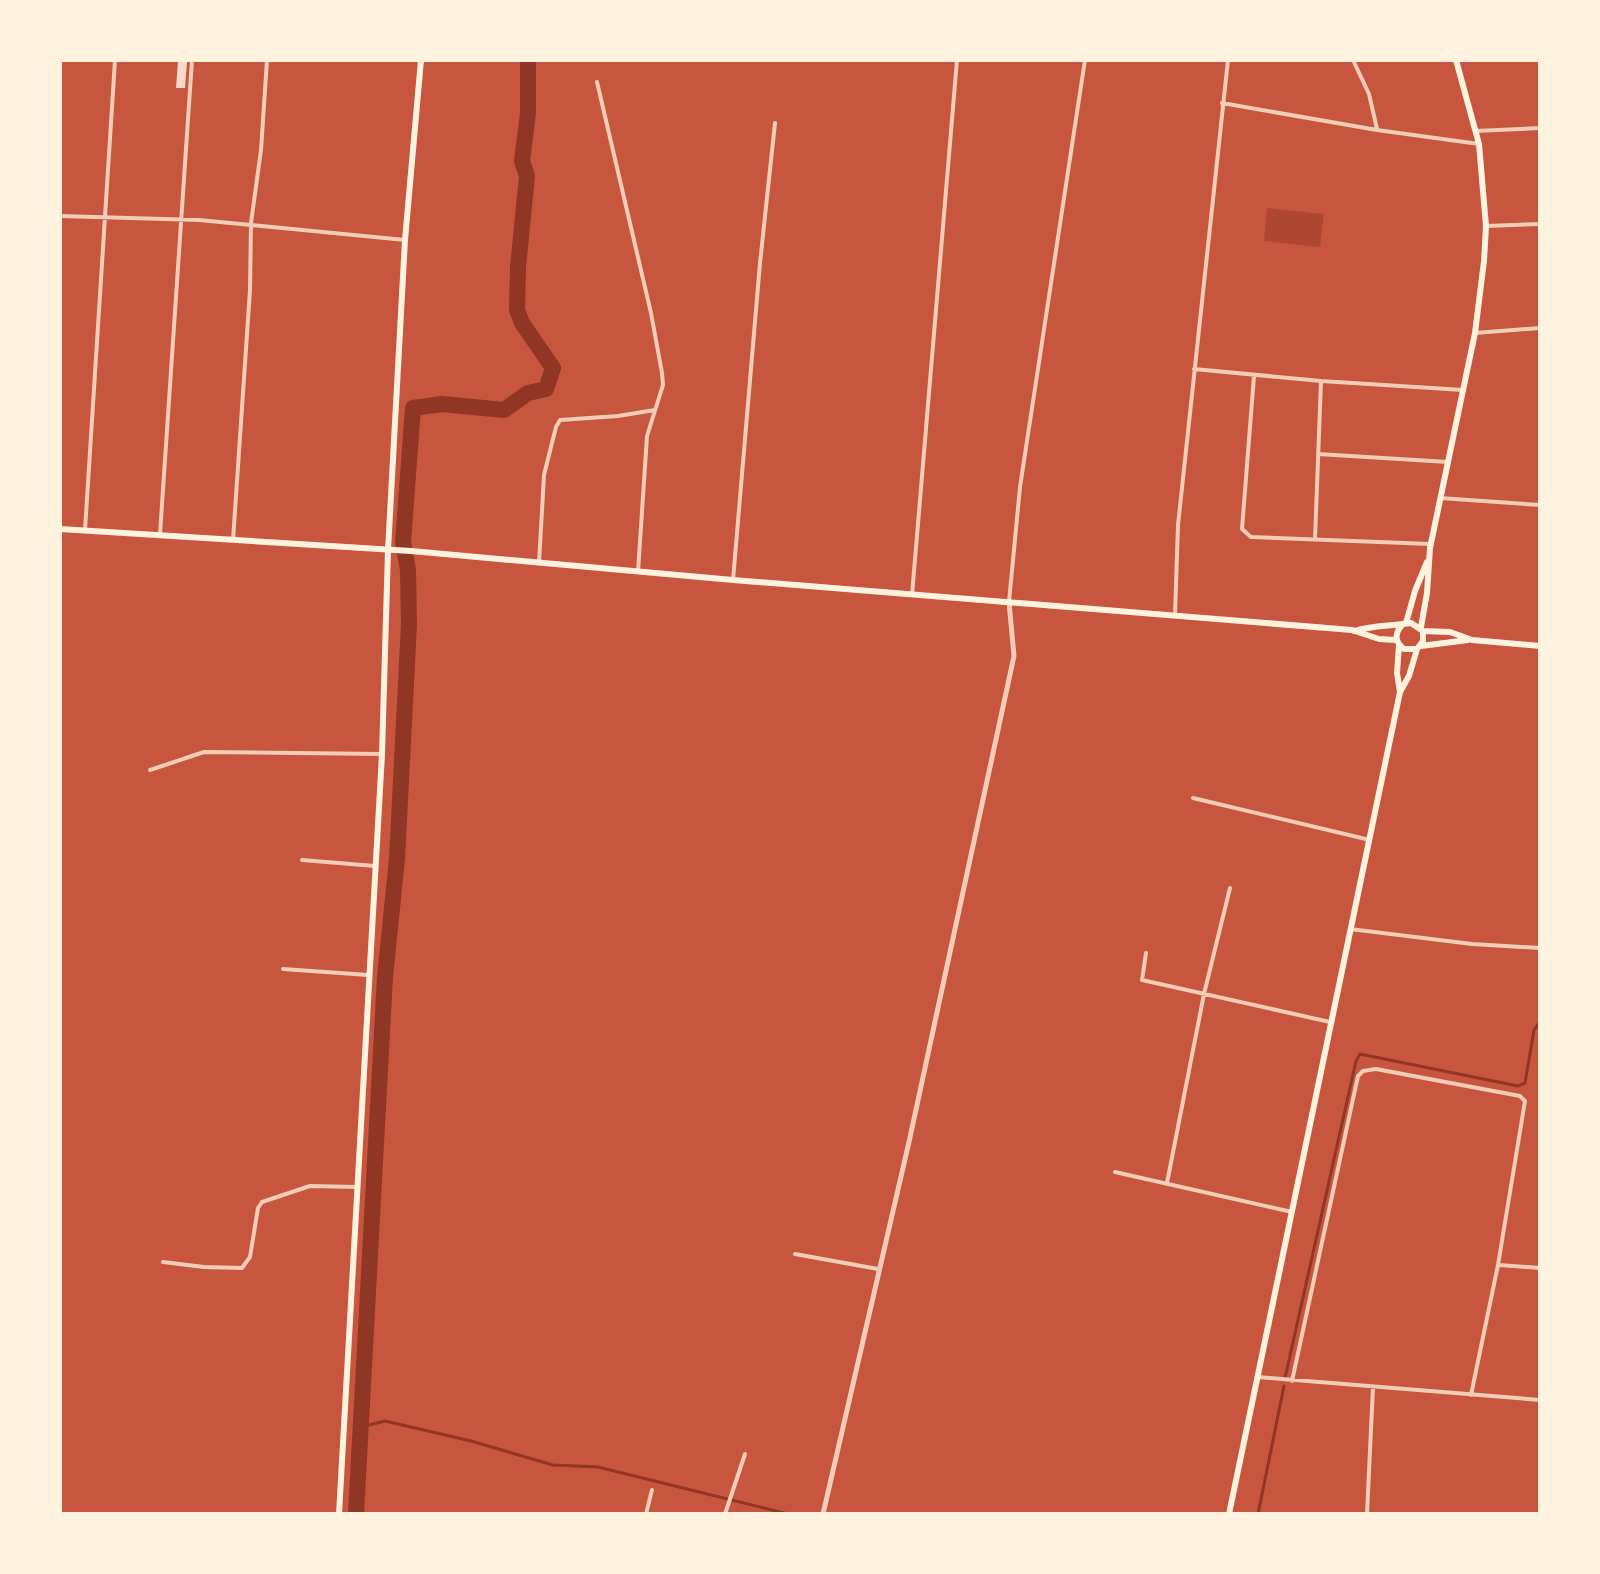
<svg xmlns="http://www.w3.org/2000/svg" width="1600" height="1574" viewBox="0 0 1600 1574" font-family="Karla,sans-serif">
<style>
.green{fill:#ae4732}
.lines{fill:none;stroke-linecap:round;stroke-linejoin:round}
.stream{stroke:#8f3625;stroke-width:3}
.river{stroke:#8f3625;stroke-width:16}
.building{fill:#f7dbc8}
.minor{stroke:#f1ccb7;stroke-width:4}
.tertiary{stroke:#f1ccb7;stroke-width:5}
.secondary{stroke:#fff3e0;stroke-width:6}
.primary{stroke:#fff3e0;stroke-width:6}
</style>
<rect width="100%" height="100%" fill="#c8553d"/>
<!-- green -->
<path class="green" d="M 1267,208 L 1324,214 L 1320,247 L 1264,241 Z"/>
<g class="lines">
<!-- stream -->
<path class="stream" d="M 1285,1378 L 1356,1061 L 1360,1054 L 1518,1086 L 1525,1083 L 1534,1030 L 1540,1022
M 361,1427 L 385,1421 L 471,1441 L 553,1465 L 598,1467 L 788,1514
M 1258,1514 L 1284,1386"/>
<!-- river -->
<path class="river" d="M 356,1514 L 385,977 L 397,859 L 409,624 L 408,570 L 403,542 L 413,408 L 442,404 L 504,410 L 528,393 L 546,389 L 553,368 L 522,323 L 517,310 L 518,267 L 527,176 L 522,161 L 528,113 L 528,60"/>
</g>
<!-- building -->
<path class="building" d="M 178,61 L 187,62 L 185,88 L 176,88 Z"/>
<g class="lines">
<!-- minor -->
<path class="minor" d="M 1353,60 L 1369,94 L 1377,129
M 597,82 L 651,313 L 662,373 L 663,385 L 647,436 L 638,572
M 1222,103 L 1377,130 L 1479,144
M 1475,131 L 1540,128
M 60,216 L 199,220 L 405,240
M 1486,226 L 1540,224
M 1475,333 L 1540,328
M 1194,369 L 1321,381 L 1463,390
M 1254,376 L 1242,529 L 1251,537 L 1430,544
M 1318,454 L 1448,462
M 1440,498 L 1540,505
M 85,530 L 115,60
M 160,534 L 192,60
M 1315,539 L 1321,381
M 233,540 L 250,290 L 251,223 L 261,150 L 267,60
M 539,563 L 544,475 L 556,427 L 560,420 L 618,416 L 655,410
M 733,580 L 760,263 L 775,123
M 912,595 L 957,60
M 1009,602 L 1020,487 L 1085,60
M 1175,615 L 1178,525 L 1228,60
M 150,770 L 204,752 L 381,754
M 1193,798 L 1370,840
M 302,860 L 375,866
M 1350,929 L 1472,944 L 1540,948
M 1146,953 L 1142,980 L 1330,1022
M 283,969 L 368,975
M 1115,1172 L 1292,1212
M 1167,1183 L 1204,994 L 1230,888
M 795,1254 L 878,1269
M 163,1262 L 204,1267 L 242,1268 L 250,1257 L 258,1208 L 262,1202 L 310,1186 L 358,1187
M 1499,1265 L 1540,1268
M 1258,1377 L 1540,1400
M 1292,1381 L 1358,1076 L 1363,1071 L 1376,1069 L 1520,1096 L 1525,1101 L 1498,1265 L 1471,1395
M 646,1514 L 652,1490
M 725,1514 L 745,1454
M 1367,1514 L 1373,1387"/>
<!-- tertiary -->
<path class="tertiary" d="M 823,1514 L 909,1142 L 1014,656 L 1009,602"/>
<!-- secondary -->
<path class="secondary" d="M 1406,623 L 1415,591 L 1427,562
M 1421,627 L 1427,593 L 1430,548 L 1475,333 L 1484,261 L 1486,226 L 1479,144 L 1456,60
M 339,1514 L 382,754 L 388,550 L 405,240 L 421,60"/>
<!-- primary -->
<path class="primary" d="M 60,529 L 411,551 L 733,580 L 1352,630 L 1379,639 L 1396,640
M 1354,631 C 1374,625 1392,626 1411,623 L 1423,631 L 1423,641 L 1417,649 L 1404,649 C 1395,642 1394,634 1402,625
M 1423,631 L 1450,632 L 1472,640 L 1540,646
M 1399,645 L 1397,673 L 1400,692
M 1421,646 L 1468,640
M 1229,1514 L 1400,692 L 1409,676 L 1417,649"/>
</g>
<!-- border -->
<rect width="1600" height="1574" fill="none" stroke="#fff3e0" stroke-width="124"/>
</svg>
